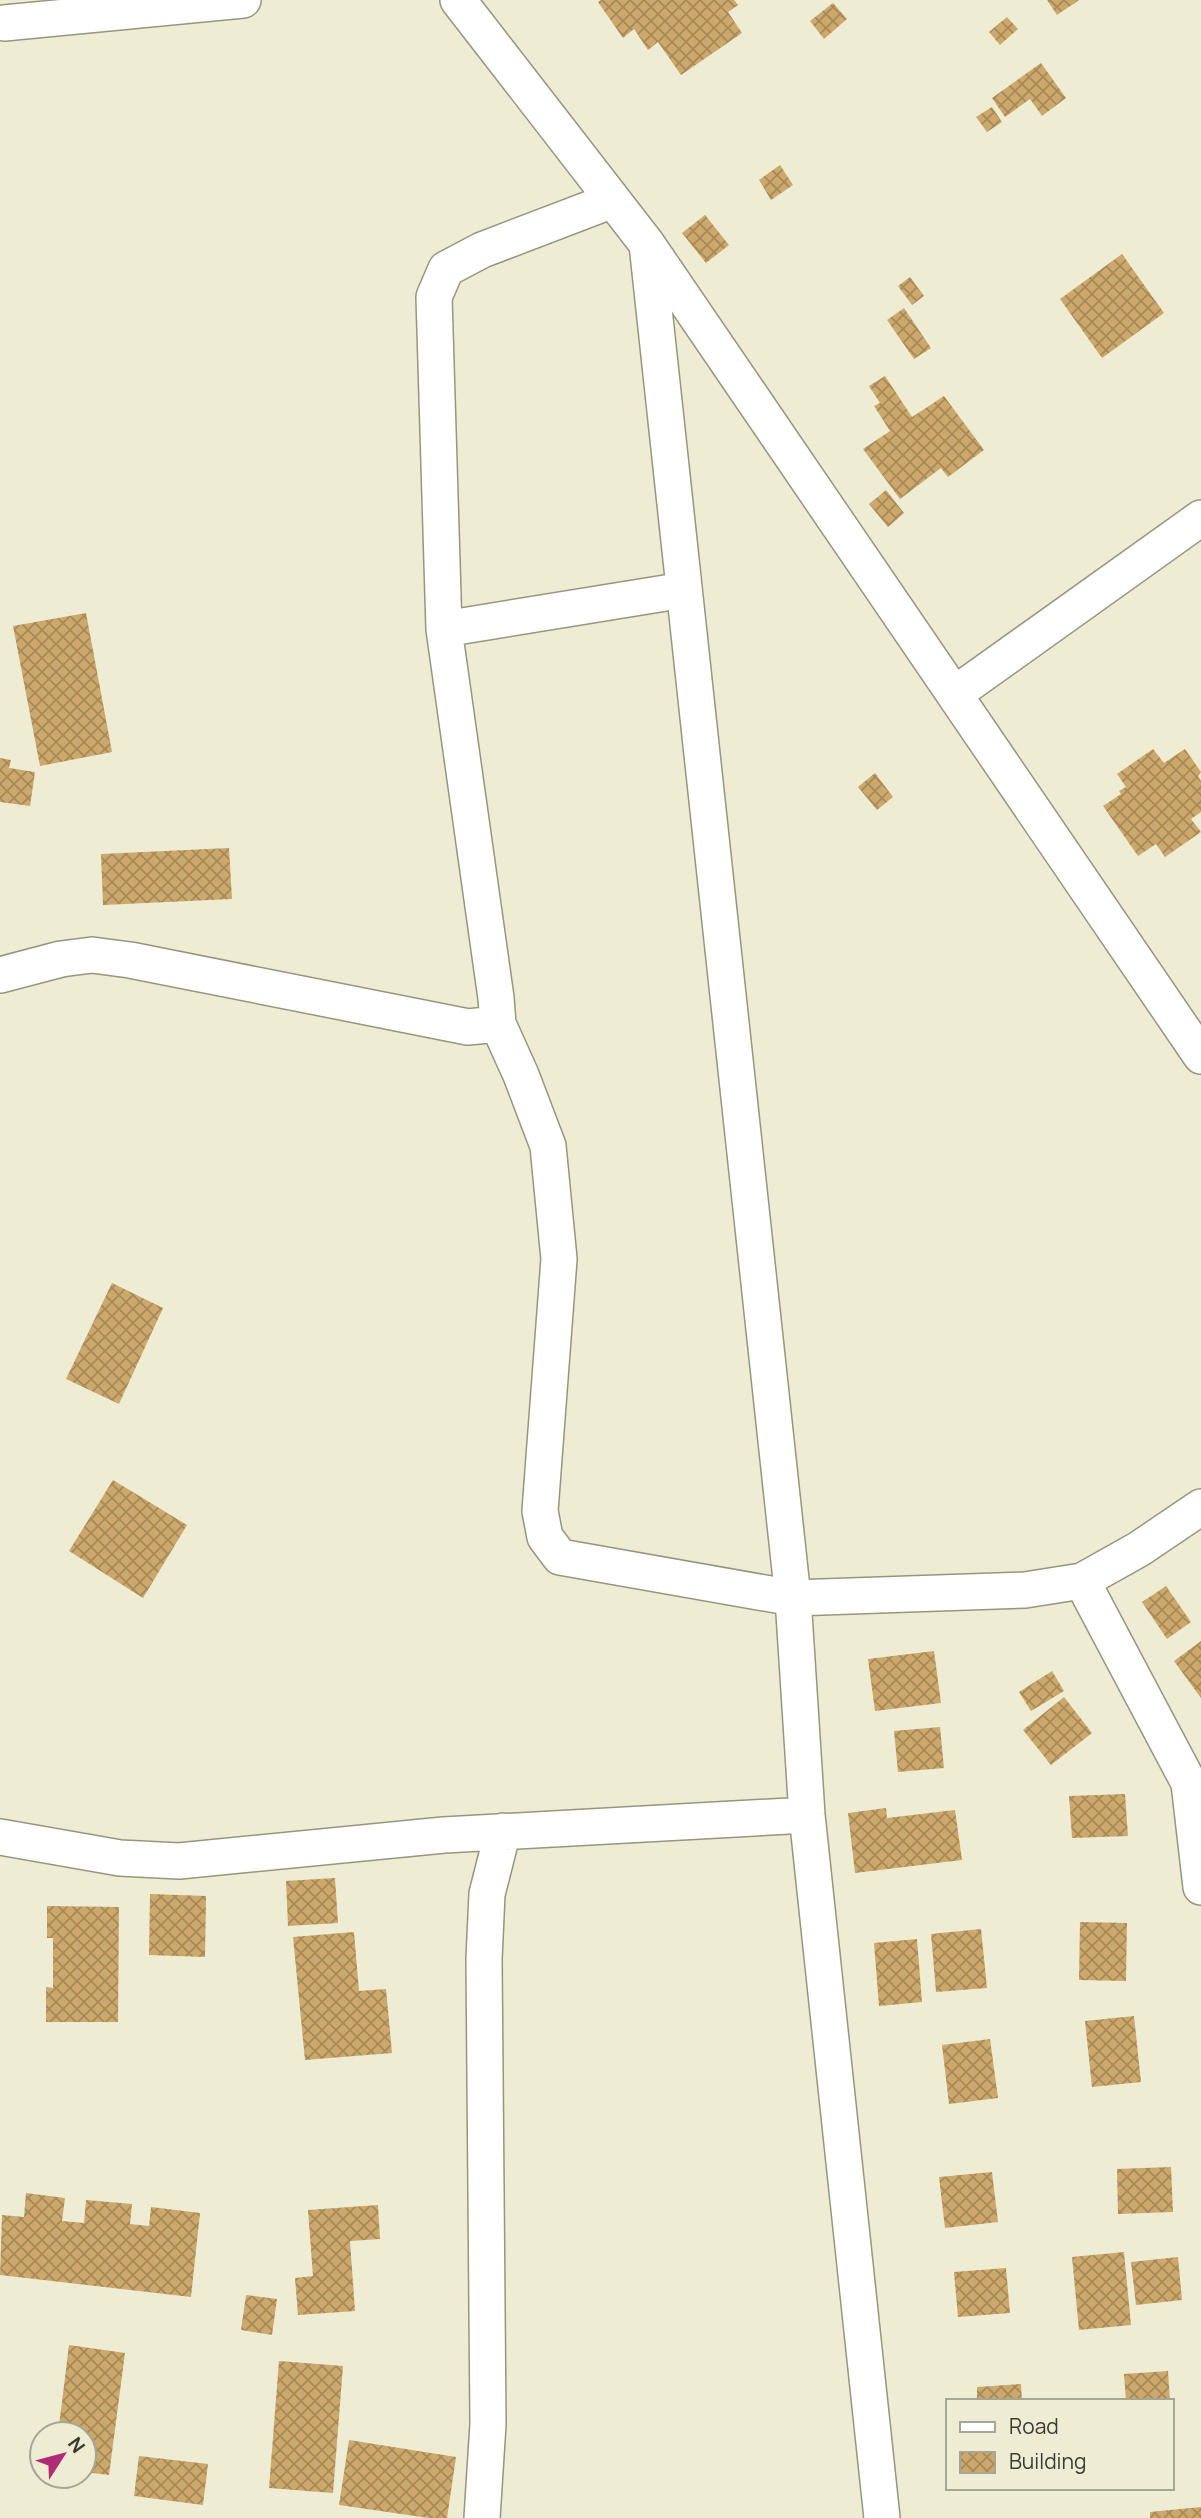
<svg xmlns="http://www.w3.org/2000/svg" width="1201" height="2518" viewBox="0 0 1201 2518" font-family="Manrope,sans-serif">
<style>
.building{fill:url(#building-cross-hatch)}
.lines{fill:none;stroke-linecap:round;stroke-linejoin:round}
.minor-casing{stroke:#98957e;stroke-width:38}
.minor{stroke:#fff;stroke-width:35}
</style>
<defs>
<pattern id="building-cross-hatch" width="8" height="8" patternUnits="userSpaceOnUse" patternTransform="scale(1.75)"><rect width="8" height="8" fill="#cca86b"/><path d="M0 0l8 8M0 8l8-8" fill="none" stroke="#a78a59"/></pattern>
</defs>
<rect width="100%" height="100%" fill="#efecd4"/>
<!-- building -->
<path class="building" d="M 601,0 L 734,0 L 738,5 L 728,12 L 742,33 L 681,75 L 658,42 L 648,50 L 634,29 L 623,38 L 598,2 Z
M 1047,0 L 1079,0 L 1057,15 Z
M 833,3 L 847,19 L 824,39 L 810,21 Z
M 1007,17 L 1018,29 L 1000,45 L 989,32 Z
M 1041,63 L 1066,98 L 1042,116 L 1030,99 L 1005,117 L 992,98 Z
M 992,107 L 1002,122 L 987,132 L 976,117 Z
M 780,165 L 793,185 L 771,200 L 759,180 Z
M 705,215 L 729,245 L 706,263 L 682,233 Z
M 1122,254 L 1164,313 L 1102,358 L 1060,299 Z
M 910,277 L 924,296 L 912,305 L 898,286 Z
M 904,308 L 931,348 L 914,359 L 887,320 Z
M 885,376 L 912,417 L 944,396 L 984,450 L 948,477 L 941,468 L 900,499 L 863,449 L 890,431 L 874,406 L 880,403 L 869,386 Z
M 886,490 L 904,513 L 888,527 L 869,504 Z
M 86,613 L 112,752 L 40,766 L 13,626 Z
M 1153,749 L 1164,763 L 1185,749 L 1201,772 L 1198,776 L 1201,781 L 1201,812 L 1191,819 L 1201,832 L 1165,857 L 1156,844 L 1138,856 L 1103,806 L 1121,794 L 1119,791 L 1126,787 L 1117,774 Z
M 0,758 L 11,760 L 9,768 L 35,772 L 30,806 L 0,802 Z
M 875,773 L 893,797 L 877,810 L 858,787 Z
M 229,848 L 232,899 L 103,905 L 101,854 Z
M 112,1283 L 163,1308 L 119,1404 L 66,1379 Z
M 113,1480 L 187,1525 L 143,1598 L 69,1551 Z
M 1166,1586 L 1191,1622 L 1167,1639 L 1142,1602 Z
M 1201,1641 L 1201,1698 L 1174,1661 Z
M 934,1651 L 941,1703 L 875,1711 L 868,1659 Z
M 1052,1671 L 1064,1691 L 1031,1711 L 1019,1692 Z
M 1064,1697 L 1092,1733 L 1051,1765 L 1023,1730 Z
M 940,1727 L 944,1768 L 898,1772 L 894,1731 Z
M 1125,1794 L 1128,1836 L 1072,1838 L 1069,1796 Z
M 886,1808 L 887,1818 L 955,1810 L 962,1860 L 855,1873 L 848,1813 Z
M 335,1878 L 338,1923 L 288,1926 L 286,1881 Z
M 150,1894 L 206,1896 L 205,1957 L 149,1955 Z
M 47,1906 L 119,1907 L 118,2022 L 46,2022 L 46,1987 L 53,1988 L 53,1938 L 47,1938 Z
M 1080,1922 L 1127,1923 L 1126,1981 L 1079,1980 Z
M 981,1929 L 987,1988 L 936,1992 L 931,1934 Z
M 354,1932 L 359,1991 L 386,1989 L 392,2053 L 305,2060 L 293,1937 Z
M 917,1939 L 922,2002 L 879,2006 L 874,1943 Z
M 1134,2016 L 1141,2082 L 1092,2087 L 1085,2021 Z
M 990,2039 L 998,2098 L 949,2104 L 942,2045 Z
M 1171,2167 L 1173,2212 L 1118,2214 L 1117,2169 Z
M 992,2172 L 998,2222 L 945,2228 L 939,2177 Z
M 26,2193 L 65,2198 L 62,2221 L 84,2223 L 86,2200 L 132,2204 L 130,2224 L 149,2226 L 151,2207 L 200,2213 L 191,2297 L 0,2275 L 2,2215 L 24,2217 Z
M 378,2205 L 380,2239 L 350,2241 L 355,2311 L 298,2315 L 295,2278 L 313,2276 L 308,2210 Z
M 1124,2252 L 1131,2325 L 1079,2330 L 1072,2257 Z
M 1178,2257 L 1182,2300 L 1136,2305 L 1131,2262 Z
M 1006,2268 L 1010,2313 L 958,2317 L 954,2272 Z
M 246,2295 L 277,2299 L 272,2335 L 241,2330 Z
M 69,2345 L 125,2353 L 109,2475 L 84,2472 L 84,2434 L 58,2434 Z
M 279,2361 L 343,2366 L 333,2493 L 269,2488 Z
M 1168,2371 L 1170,2401 L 1126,2401 L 1124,2374 Z
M 1021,2384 L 1022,2401 L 977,2401 L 977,2387 Z
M 349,2440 L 456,2457 L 447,2518 L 429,2518 L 339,2505 Z
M 139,2456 L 208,2464 L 203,2505 L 134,2496 Z
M 1201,2507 L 1201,2518 L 1150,2518 L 1150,2512 Z"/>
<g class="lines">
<!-- minor casing -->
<g class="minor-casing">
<path id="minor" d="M 458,0 L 647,244 L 1201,1056
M 4,23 L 243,0
M 613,200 L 482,250 L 446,269 L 434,297 L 444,629 L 496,998 L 498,1024 L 521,1075 L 548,1146 L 559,1259 L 540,1511 L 545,1537 L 560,1557 L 793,1598 L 1025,1590 L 1082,1581 L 1139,1549 L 1201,1507
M 647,244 L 793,1598 L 807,1815 L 882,2518
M 444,629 L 684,590
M 956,693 L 1201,518
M 0,975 L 61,959 L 92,955 L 130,960 L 468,1027 L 498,1024
M 1082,1581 L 1189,1783 L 1201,1799
M 1189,1783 L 1201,1887
M 0,1837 L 120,1858 L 179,1861 L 444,1835 L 807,1815
M 482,2518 L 488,2424 L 484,1959 L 487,1894 L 503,1831"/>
</g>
<!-- minor -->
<use href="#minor" class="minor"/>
</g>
<!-- legend -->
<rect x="946" y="2399" width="228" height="91" fill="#efecd4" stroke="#a7a593" stroke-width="2"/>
<rect x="960" y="2422" width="35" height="10" fill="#ffffff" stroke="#a7a593" stroke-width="2"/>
<text x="1009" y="2434" font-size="21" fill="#3c3b31">Road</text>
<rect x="960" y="2452" width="35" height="21" fill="url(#building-cross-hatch)" stroke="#a7a593" stroke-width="2"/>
<text x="1009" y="2469" font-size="21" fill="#3c3b31">Building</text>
<!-- north arrow -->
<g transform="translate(63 2455) rotate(54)"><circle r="33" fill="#efecd4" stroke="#a7a593" stroke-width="2"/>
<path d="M0-5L12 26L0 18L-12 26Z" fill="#b02c74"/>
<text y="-10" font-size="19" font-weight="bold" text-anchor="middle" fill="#3c3b31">N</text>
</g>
</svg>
